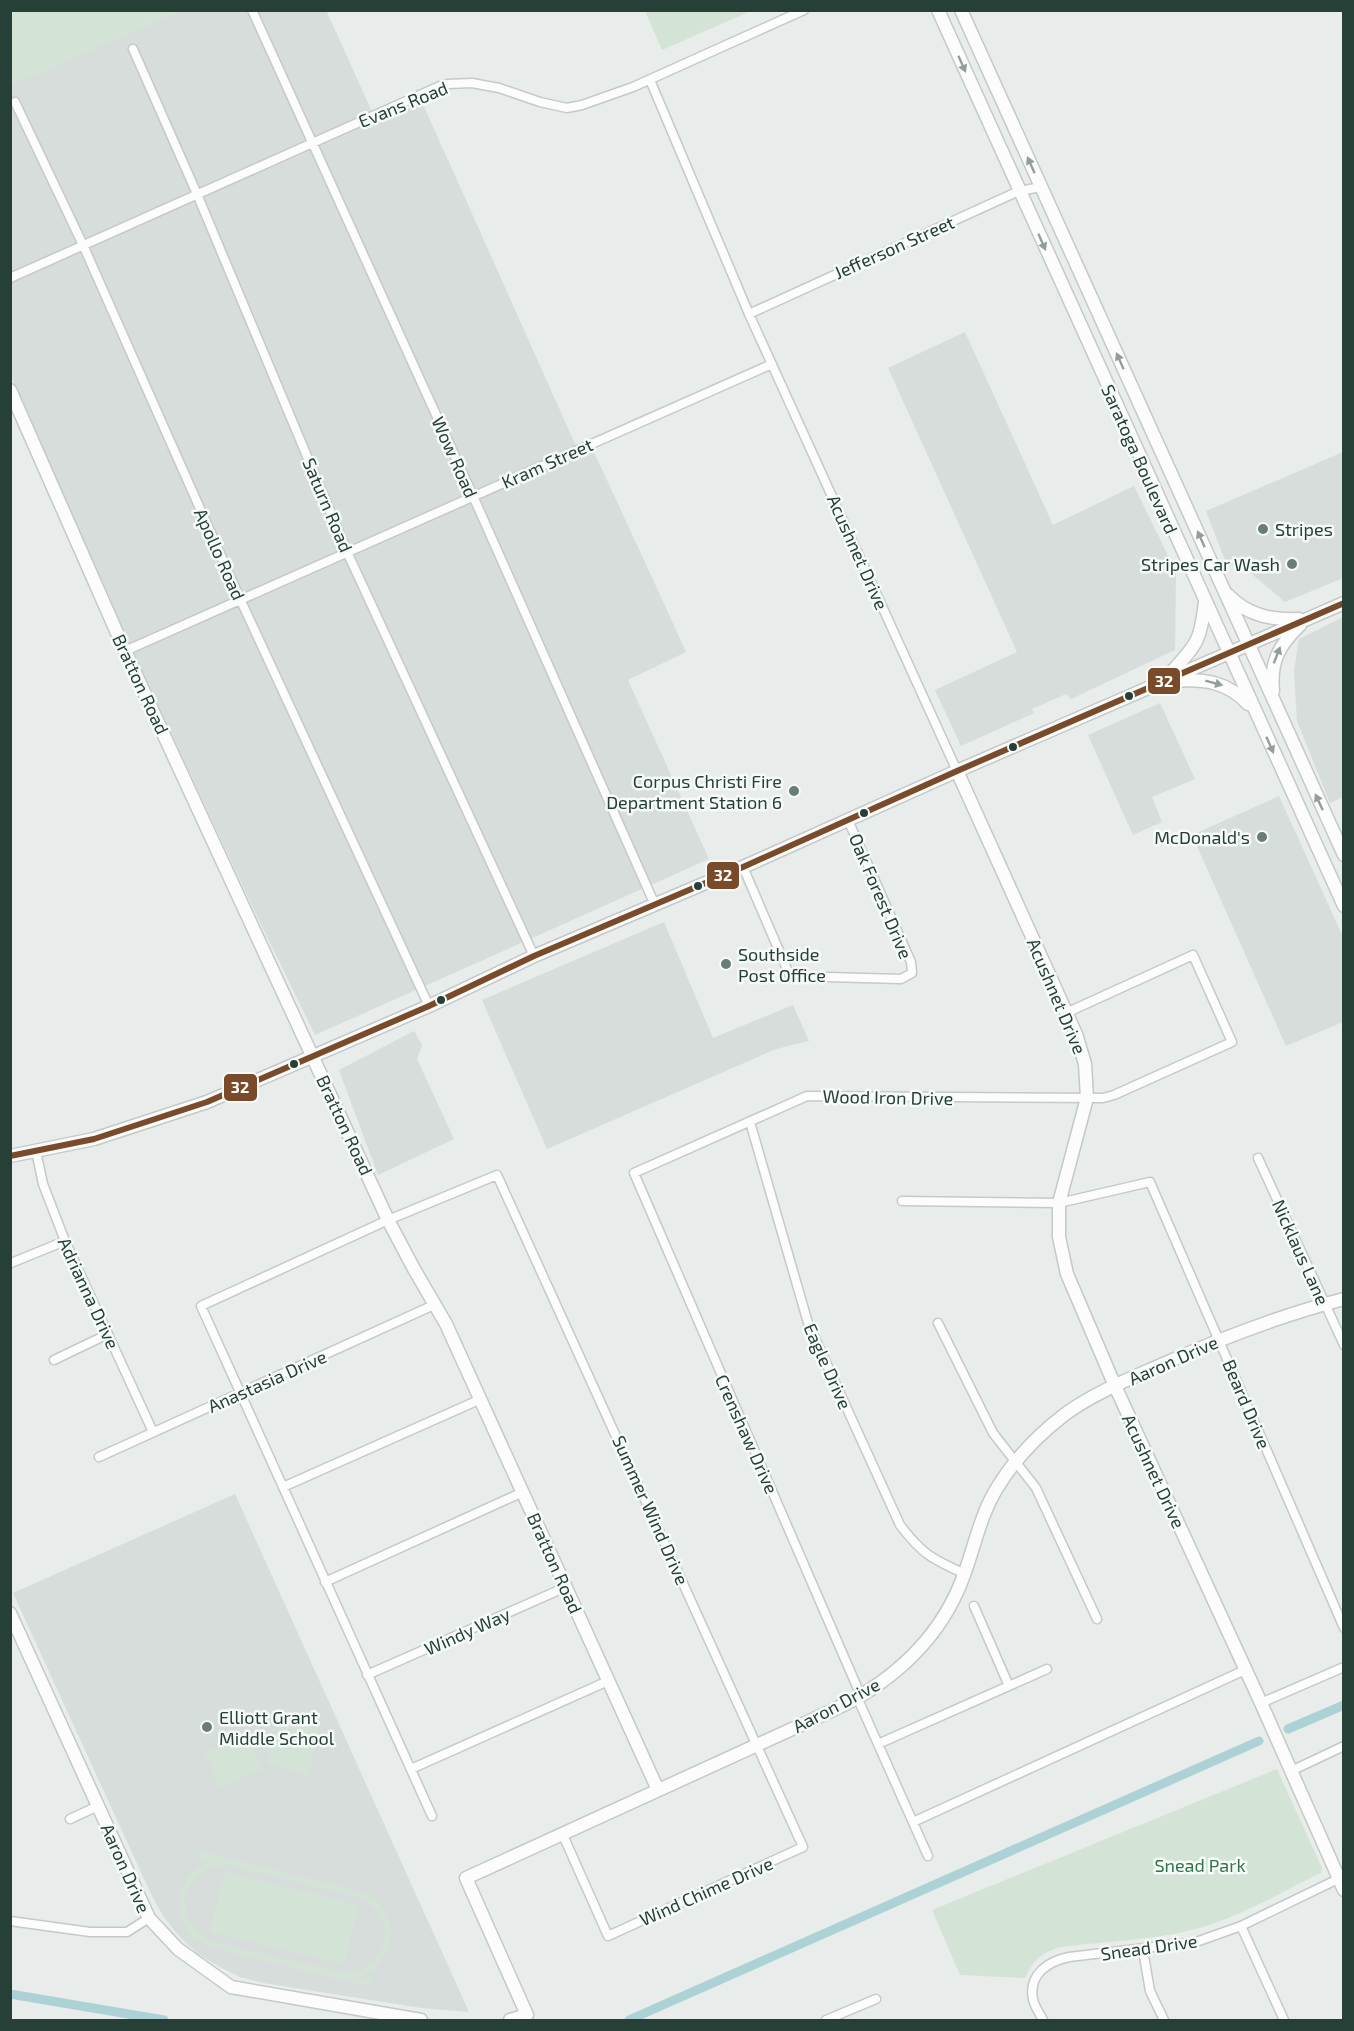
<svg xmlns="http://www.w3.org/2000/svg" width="1354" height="2031" viewBox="0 0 1354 2031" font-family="'Exo 2',sans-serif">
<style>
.built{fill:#d6ddda}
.green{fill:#d3e4d7;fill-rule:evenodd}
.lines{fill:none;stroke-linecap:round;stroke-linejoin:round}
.canal{stroke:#acd2d6;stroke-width:9}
.street-casing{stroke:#c5c9c7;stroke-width:11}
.secondary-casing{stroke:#c4c9c7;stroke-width:15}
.street{stroke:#fcfcfc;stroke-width:8}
.secondary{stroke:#fcfcfc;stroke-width:12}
.bus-1-casing{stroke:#f6faf8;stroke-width:10}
.bus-1{stroke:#7a4b2a;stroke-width:6}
.oneway{fill:#919e9a}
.poi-dot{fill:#6a7c76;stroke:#f6faf8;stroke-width:2}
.bus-dot{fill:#263f37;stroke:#f6faf8;stroke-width:2}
.labels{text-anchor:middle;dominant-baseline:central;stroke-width:5;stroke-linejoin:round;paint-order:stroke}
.street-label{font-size:18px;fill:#263f37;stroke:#f6faf8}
.poi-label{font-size:18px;fill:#263f37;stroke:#f6faf8;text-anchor:start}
.park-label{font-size:18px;fill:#337349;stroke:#f6faf8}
.line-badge{stroke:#f6faf8;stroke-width:2}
.badge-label{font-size:16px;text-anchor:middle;font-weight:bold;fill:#fff}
</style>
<rect width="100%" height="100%" fill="#e8ecea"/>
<!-- built -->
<path class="built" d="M 326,10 L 377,123 L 422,102 L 580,455 L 593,450 L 649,571 L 686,652 L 628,680 L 709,859 L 315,1035 L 254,910 L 122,628 L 11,376 L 10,85 L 179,11 Z
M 965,332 L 1053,525 L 1134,486 L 1176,572 L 1175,650 L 1071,699 L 1066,694 L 1032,709 L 1034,713 L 961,746 L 935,690 L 1017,652 L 888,368 Z
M 1343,452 L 1343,578 L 1285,602 L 1246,569 L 1236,567 L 1226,563 L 1206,511 Z
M 1343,617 L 1343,797 L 1330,803 L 1297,721 L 1294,671 L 1299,639 Z
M 1160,703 L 1195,779 L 1152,797 L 1162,822 L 1133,835 L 1088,735 Z
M 1279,796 L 1344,939 L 1343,1022 L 1286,1046 L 1192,835 Z
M 664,922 L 713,1038 L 793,1005 L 809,1041 L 776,1049 L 547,1149 L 482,1000 Z
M 414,1031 L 422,1045 L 417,1059 L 454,1139 L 378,1175 L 339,1070 Z
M 235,1494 L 469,2012 L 422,2008 L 263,1983 L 240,1977 L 220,1967 L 198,1954 L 179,1936 L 163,1916 L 151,1894 L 13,1593 Z"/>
<!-- green -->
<path class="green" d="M 11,10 L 179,10 L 179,11 L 11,85 Z
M 645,11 L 751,11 L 662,50 Z
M 280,1719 L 320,1730 L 308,1775 L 267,1763 Z
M 246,1735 L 262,1769 L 220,1788 L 205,1753 Z
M 1277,1769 L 1322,1868 L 1321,1873 C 1282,1892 1243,1915 1203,1927 C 1159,1940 1107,1941 1061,1947 C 1043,1952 1033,1960 1025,1978 L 960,1975 L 932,1910 Z
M 199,1851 L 356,1890 C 401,1904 402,1959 360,1977 L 372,1981 L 371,1987 L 213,1948 C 169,1933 167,1879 210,1861 L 197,1857 ZM 227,1865 L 355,1896 C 401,1911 391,1973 342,1973 L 215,1942 C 169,1927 178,1865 227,1865 Z
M 224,1872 L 358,1905 L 344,1964 L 210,1932 Z"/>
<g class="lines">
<!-- canal -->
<path class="canal" d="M 1288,1729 L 1344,1705
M 10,1994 L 164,2020
M 629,2020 L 1259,1741"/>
<!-- street casing -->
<g class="street-casing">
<path id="street" d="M 252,10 L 473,496 L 655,905
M 133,49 L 197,194 L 348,554 L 534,956
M 650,80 L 749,314 L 957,771
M 15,102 L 83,245 L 241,601 L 429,1006
M 10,278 L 440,86 L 447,84 L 472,83 L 499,88 L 540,102 L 567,108 L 582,105 L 633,87 L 804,10
M 749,314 L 1019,191 L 1041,187
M 125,651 L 772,364
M 743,867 L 790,976 L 901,979 L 912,973 L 911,962 L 848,820
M 750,1122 L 808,1323 L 900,1525 C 922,1554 932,1559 965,1574
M 36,1151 L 43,1184 L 65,1241 L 153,1432
M 1258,1158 L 1344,1345
M 902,1201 L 1059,1203 L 1150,1182 L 1344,1628
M 11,1263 L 65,1241
M 938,1323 L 993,1433 L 1036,1488 L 1097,1619
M 54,1360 L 108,1334
M 99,1457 L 436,1304
M 283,1487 L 481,1399
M 325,1582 L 523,1492
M 974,1606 L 1009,1686
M 367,1675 L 566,1587
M 861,1696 L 634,1173 L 807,1096 L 1103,1098 L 1114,1095 L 1232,1042 L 1193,955 L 1066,1013
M 857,1697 L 928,1856
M 1261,1703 L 1344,1667
M 878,1744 L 1047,1669
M 411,1769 L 608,1681
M 1291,1771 L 1344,1746
M 432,1816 L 201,1306 L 388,1220 L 497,1175 L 803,1847 L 608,1936 L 562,1833
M 70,1819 L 98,1806
M 913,1822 L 1245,1670
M 10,1921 L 90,1932 L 127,1932 L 149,1918
M 1241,1926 L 1284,2020
M 1143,1950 L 1150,1991 L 1164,2020
M 826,2020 L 876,1999
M 1043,2020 C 1040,2014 1034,2006 1033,1999 C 1028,1974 1049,1961 1069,1957 L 1196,1942 L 1241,1926 L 1338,1879"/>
</g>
<!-- secondary casing -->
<g class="secondary-casing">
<path id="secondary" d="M 938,10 L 1344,906
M 961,10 L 1344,855
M 10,390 L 125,651 L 388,1220 L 414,1269 L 446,1324 L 658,1790
M 1228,595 C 1248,616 1272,620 1299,619
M 1167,677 C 1195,645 1200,646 1205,602
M 1174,681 C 1203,678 1228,682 1248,704
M 1273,691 C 1270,662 1279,645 1300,625
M 957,771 L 1076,1034 L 1085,1064 L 1087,1098 L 1059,1203 L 1059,1237 L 1067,1274 L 1115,1386 L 1261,1703 L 1344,1890
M 10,1156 L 94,1139 L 207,1102 L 429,1006 L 534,956 L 743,867 L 957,771 L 1344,603
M 10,1613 L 149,1918 L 178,1949 L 231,1987 L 421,2020
M 510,2020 L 527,2015 L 466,1878 L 814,1719 C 830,1711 847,1704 862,1695 C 909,1666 947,1625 965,1572 C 975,1544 981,1514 997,1488 C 1014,1460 1038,1435 1064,1415 C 1091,1395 1122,1382 1152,1369 C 1214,1341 1278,1316 1344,1299"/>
</g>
<!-- street -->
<use href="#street" class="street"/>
<!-- secondary -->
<use href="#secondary" class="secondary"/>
<!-- bus-1 casing -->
<g class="bus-1-casing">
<path id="bus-1" d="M 10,1156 L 94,1139 L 207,1102 L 429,1006 L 534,956 L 743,867 L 957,771 L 1344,603"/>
</g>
<!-- bus-1 -->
<use href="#bus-1" class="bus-1"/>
</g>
<!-- one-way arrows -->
<defs><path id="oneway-solid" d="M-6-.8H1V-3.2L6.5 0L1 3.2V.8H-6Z" transform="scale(1.5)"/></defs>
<g class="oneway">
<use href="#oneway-solid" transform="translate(962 64) rotate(66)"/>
<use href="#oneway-solid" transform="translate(1031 165) rotate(-114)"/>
<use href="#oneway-solid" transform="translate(1042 242) rotate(66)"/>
<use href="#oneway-solid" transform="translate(1120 361) rotate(-114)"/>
<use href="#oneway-solid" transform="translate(1201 539) rotate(-114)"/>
<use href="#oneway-solid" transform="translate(1277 655) rotate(-69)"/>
<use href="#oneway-solid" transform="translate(1214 683) rotate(15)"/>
<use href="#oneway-solid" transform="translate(1270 745) rotate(66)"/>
<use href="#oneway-solid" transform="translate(1319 802) rotate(-115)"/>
</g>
<!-- markers -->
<g class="poi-dot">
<circle cx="1263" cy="529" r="6"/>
<circle cx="1292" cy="564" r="6"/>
<circle cx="794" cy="791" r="6"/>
<circle cx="1262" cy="837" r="6"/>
<circle cx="726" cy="964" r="6"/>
<circle cx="207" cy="1727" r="6"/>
</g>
<g class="bus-dot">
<circle cx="1129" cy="696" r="5"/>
<circle cx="1013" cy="747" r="5"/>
<circle cx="864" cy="813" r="5"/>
<circle cx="698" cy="886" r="5"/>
<circle cx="441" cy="1000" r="5"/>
<circle cx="294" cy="1064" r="5"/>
</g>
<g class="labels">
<!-- street labels -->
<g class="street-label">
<text transform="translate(403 104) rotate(-22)">Evans Road</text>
<text transform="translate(894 247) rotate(-24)">Jefferson Street</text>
<text transform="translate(455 457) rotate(66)">Wow Road</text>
<text transform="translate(1140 459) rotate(66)">Saratoga Boulevard</text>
<text transform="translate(547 463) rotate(-24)">Kram Street</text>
<text transform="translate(328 505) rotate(67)">Saturn Road</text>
<text transform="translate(858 552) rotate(66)">Acushnet Drive</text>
<text transform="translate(220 554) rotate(66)">Apollo Road</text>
<text transform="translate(141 684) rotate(65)">Bratton Road</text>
<text transform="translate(881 896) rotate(67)">Oak Forest Drive</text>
<text transform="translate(1057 996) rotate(67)">Acushnet Drive</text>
<text transform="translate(888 1097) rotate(1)">Wood Iron Drive</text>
<text transform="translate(345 1125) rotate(65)">Bratton Road</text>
<text transform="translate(1301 1252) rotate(66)">Nicklaus Lane</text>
<text transform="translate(89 1293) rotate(65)">Adrianna Drive</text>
<text transform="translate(1173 1360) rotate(-24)">Aaron Drive</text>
<text transform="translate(828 1366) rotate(66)">Eagle Drive</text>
<text transform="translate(267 1381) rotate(-24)">Anastasia Drive</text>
<text transform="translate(1247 1404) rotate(67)">Beard Drive</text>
<text transform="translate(747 1434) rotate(66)">Crenshaw Drive</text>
<text transform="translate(1154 1471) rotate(65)">Acushnet Drive</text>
<text transform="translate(651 1510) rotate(66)">Summer Wind Drive</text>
<text transform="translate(555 1563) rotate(66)">Bratton Road</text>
<text transform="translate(467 1631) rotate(-24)">Windy Way</text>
<text transform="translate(836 1705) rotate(-28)">Aaron Drive</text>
<text transform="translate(126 1868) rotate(66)">Aaron Drive</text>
<text transform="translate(706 1891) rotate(-24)">Wind Chime Drive</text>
<text transform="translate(1149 1947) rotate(-8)">Snead Drive</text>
</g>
<!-- poi labels -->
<g class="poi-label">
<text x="1275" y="529">Stripes</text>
<text x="1280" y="564" text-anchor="end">Stripes Car Wash</text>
<text x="782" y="781" text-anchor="end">Corpus Christi Fire<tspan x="782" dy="21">Department Station 6</tspan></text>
<text x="1250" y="837" text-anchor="end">McDonald's</text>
<text x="738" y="954">Southside<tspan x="738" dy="21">Post Office</tspan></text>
<text x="219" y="1717">Elliott Grant<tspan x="219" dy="21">Middle School</tspan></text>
</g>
<!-- park labels -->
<g class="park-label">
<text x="1200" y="1865">Snead Park</text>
</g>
</g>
<g class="line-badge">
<rect x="1147" y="667" width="34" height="28" rx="6" fill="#7a4b2a"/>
<rect x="706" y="861" width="34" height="29" rx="6" fill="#7a4b2a"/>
<rect x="223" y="1073" width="35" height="29" rx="6" fill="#7a4b2a"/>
</g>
<g class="badge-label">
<text x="1164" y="687">32</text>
<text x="723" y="881">32</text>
<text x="240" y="1093">32</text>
</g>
<!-- border -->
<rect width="1354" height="2031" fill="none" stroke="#263f37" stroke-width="24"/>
</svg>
